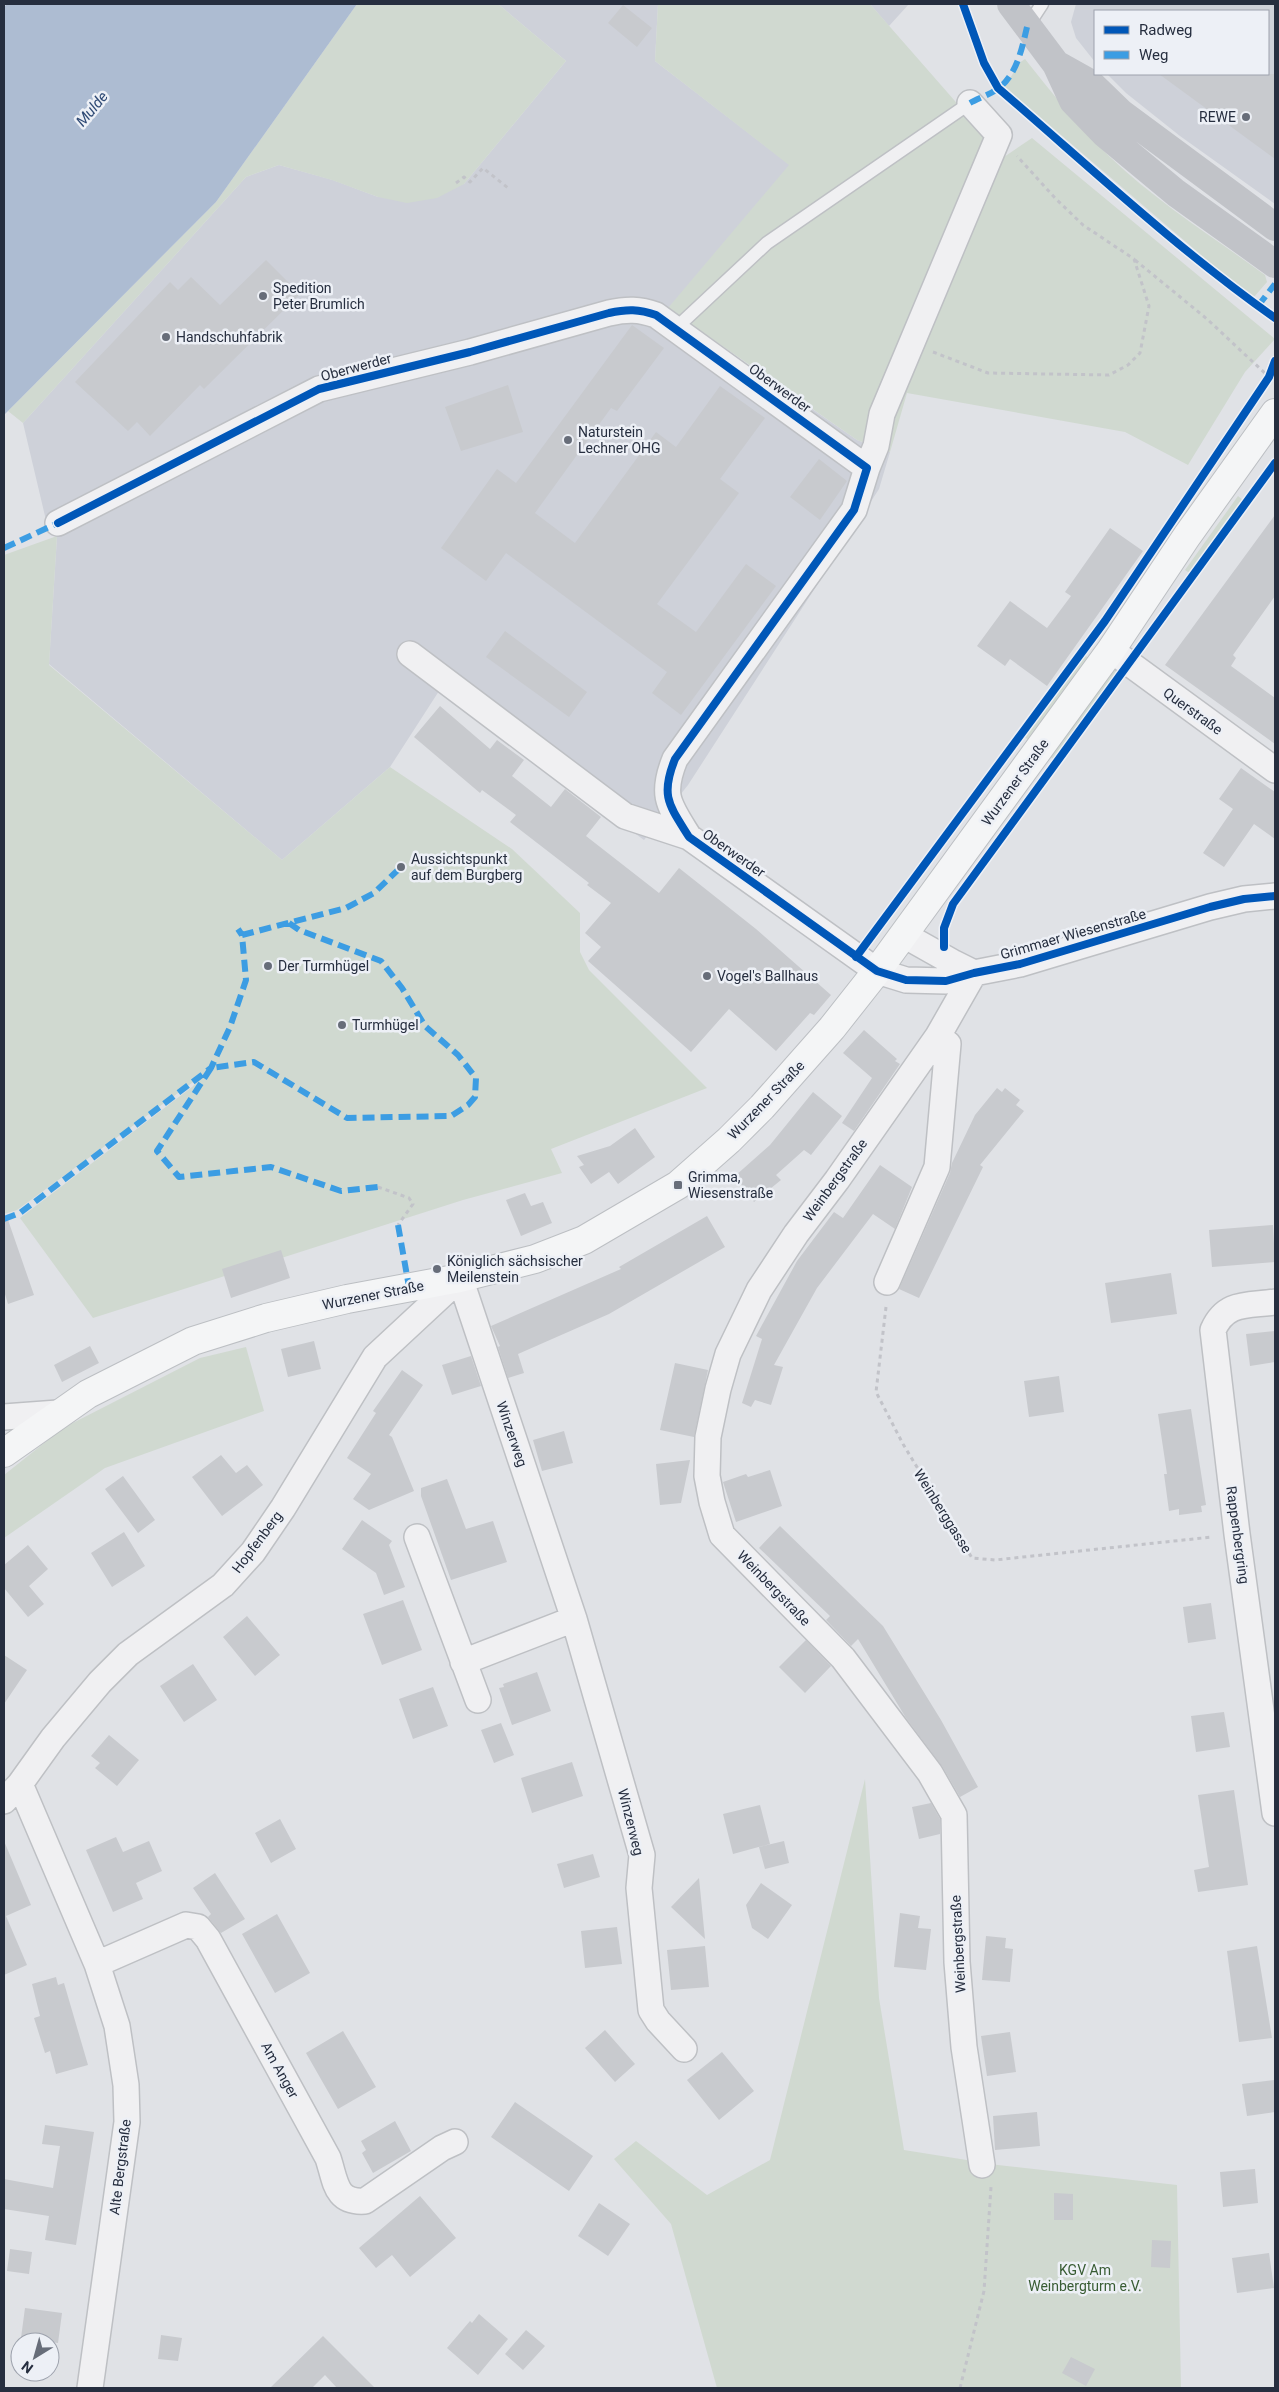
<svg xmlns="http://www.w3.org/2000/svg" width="1279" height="2392" viewBox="0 0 1279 2392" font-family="Roboto,sans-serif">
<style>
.built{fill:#ced1d9}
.green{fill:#d0d9d0}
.water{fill:#adbcd2}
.building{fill:#c8cace}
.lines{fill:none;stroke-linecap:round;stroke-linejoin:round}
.lane-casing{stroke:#bec0c4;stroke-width:15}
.street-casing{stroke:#bec0c4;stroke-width:28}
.primary-casing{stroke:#bcbfc3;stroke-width:30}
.path{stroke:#c2c3c9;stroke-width:3;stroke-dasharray:4 4;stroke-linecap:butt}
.lane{stroke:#f0f0f2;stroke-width:12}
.street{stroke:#f0f0f2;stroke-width:25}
.secondary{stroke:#c1c3c8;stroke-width:28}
.primary{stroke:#f4f5f6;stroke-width:28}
.quiet{stroke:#3c9de3;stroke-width:6;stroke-dasharray:12 6;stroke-linecap:butt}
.cycleway-casing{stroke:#edf0f6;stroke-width:11}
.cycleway{stroke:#0057b8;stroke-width:8}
.poi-dot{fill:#676d79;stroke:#edf0f6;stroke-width:2}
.labels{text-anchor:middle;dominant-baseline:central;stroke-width:5;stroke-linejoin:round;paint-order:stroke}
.poi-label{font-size:14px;fill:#262e3f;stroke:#edf0f6;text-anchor:start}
.street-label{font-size:14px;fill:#262e3f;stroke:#edf0f6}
.park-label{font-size:14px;fill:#385c33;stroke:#edf0f6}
.water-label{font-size:15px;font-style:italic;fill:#2f4a75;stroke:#edf0f6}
</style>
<rect width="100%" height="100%" fill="#e0e2e6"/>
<!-- built -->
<path class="built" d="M 498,4 L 658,4 L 655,61 L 790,165 L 668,309 L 857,440 L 890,452 L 879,489 L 688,785 L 644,840 L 439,691 L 390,767 L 282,860 L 49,664 L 57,536 L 45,516 L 23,423 L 246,177 L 279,165 L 333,180 L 378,197 L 464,184 L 566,61 Z
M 870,4 L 909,4 L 889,26 Z
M 1076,4 L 1275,4 L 1275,204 L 1180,136 L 1126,93 L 1107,74 L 1268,74 L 1268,11 L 1095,11 L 1095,62 L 1076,38 L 1071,22 Z"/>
<!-- green -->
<path class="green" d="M 357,4 L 498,4 L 566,61 L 464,184 L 437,198 L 407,203 L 378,197 L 332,180 L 279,165 L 246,177 L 23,423 L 8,411 L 216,202 Z
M 658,4 L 870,4 L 1004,157 L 1032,138 L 1275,339 L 1245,372 L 1188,465 L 1125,432 L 907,393 L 890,452 L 857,440 L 668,308 L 789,165 L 655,61 Z
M 1025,59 C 1052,93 1079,127 1110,157 C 1157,202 1213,237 1265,275 L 1267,282 L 1254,297 L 1249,296 L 1005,87 L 1019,63 Z
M 1238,496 L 1244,501 L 1191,574 L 1185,570 Z
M 57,536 L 49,665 L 282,860 L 390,767 L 512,849 L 580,913 L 580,952 L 589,970 L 707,1088 L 551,1149 L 562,1173 L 463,1200 L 93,1318 L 20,1218 L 192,1087 L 207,1072 L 17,1210 L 4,1214 L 4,555 Z
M 1083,654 L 1090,659 L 1030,741 L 1023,736 Z
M 1115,668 L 1119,671 L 1055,760 L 1050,757 Z
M 246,1347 L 264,1411 L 105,1468 L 4,1538 L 4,1475 L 63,1428 L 200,1358 Z
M 865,1779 L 879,1998 L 904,2150 L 998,2165 L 1177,2185 L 1181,2388 L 717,2388 L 671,2224 L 614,2159 L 636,2141 L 707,2195 L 770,2160 Z"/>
<!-- water -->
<path class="water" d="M 7,4 L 357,4 L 216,202 L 4,415 L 4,7 Z"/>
<!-- building -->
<path class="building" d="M 623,5 L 652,28 L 637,47 L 608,23 Z
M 1159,74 L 1275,74 L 1275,159 Z
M 266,260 L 300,294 L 204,389 L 200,385 L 150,436 L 137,422 L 128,431 L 75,382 L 170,282 L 178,290 L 191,277 L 220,305 Z
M 632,325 L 664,348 L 617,411 L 611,408 L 535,513 L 575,543 L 656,432 L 676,447 L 720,386 L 765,418 L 720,479 L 739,493 L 657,604 L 696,632 L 746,564 L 776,586 L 681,715 L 652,693 L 667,672 L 506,553 L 486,581 L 441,548 L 497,469 L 516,483 Z
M 508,385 L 523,432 L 461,451 L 445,407 Z
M 819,459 L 847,481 L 820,520 L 790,497 Z
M 1275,515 L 1275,596 L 1233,655 L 1236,658 L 1231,666 L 1275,698 L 1275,744 L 1165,665 Z
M 1110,528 L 1143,551 L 1047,686 L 1010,659 L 1005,666 L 977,646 L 1010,601 L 1047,628 L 1071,596 L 1065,592 Z
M 505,631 L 587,692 L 569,717 L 486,657 Z
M 440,706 L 490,749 L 497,740 L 524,760 L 512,776 L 551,807 L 565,789 L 601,817 L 586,836 L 659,893 L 679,868 L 756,929 L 831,995 L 814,1015 L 810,1013 L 776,1051 L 729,1009 L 691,1052 L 588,961 L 601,947 L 585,933 L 611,903 L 587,885 L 589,883 L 510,822 L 516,815 L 482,790 L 480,793 L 414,737 Z
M 1241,768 L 1275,792 L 1275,839 L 1254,824 L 1224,867 L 1203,853 L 1233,809 L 1219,799 Z
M 864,1030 L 897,1059 L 895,1061 L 900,1064 L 854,1131 L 842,1123 L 872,1078 L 843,1053 Z
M 997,1088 L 1002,1092 L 1005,1088 L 1020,1100 L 1016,1105 L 1024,1111 L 980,1165 L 983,1167 L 919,1298 L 899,1289 L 950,1173 L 952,1163 L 975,1115 Z
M 813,1092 L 842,1116 L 811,1155 L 804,1150 L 776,1175 L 781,1180 L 754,1202 L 735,1176 L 770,1145 Z
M 635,1128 L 655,1157 L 618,1184 L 609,1172 L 591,1184 L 579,1167 L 584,1165 L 577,1156 L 610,1146 Z
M 880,1165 L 912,1187 L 895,1229 L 873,1214 L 817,1288 L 774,1365 L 783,1367 L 771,1405 L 755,1400 L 751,1407 L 742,1403 L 762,1339 L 756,1336 L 797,1261 L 834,1212 L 843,1218 Z
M 525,1193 L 531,1206 L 543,1202 L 552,1223 L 521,1236 L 506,1200 Z
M 707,1216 L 725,1247 L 609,1314 L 518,1354 L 524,1373 L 508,1378 L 498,1347 L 500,1346 L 491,1326 L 621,1269 L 619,1267 Z
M 7,1217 L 34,1295 L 8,1304 L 4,1291 L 4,1218 Z
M 1273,1225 L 1275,1262 L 1212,1267 L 1209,1230 Z
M 281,1250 L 290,1278 L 231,1298 L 222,1269 Z
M 1171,1273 L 1177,1314 L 1111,1323 L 1105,1283 Z
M 1275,1331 L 1275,1362 L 1250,1366 L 1246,1334 Z
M 314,1341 L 321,1369 L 288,1377 L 281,1349 Z
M 90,1346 L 99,1363 L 62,1382 L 54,1365 Z
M 471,1356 L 481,1386 L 452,1395 L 442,1365 Z
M 675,1363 L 708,1370 L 694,1437 L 660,1430 Z
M 402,1370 L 423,1385 L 389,1435 L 392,1437 L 414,1491 L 369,1510 L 353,1499 L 371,1474 L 347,1458 L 376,1413 L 373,1411 Z
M 1059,1376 L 1064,1412 L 1029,1417 L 1024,1381 Z
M 1191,1409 L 1206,1505 L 1201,1506 L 1202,1512 L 1179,1515 L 1179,1509 L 1169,1511 L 1164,1474 L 1167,1474 L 1158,1414 Z
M 564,1431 L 573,1463 L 542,1471 L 533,1440 Z
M 221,1455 L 236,1473 L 247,1465 L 263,1485 L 222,1516 L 192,1477 Z
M 690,1460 L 681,1503 L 660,1505 L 656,1464 Z
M 770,1470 L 782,1506 L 736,1522 L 723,1482 L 746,1474 L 748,1477 Z
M 123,1476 L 155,1520 L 138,1533 L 105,1489 Z
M 447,1479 L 466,1529 L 493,1521 L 507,1562 L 451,1580 L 421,1496 L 421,1488 Z
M 362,1520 L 392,1541 L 389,1545 L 405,1587 L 384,1595 L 376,1573 L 342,1549 Z
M 780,1526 L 883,1626 L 941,1720 L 978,1787 L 960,1797 L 942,1766 L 906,1718 L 858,1639 L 851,1646 L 826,1620 L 830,1616 L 759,1548 Z
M 124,1532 L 145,1566 L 112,1587 L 91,1553 Z
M 28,1545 L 48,1569 L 29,1586 L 44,1604 L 28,1617 L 4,1588 L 4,1565 Z
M 403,1600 L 422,1650 L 382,1665 L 363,1614 Z
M 1211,1603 L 1216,1639 L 1188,1643 L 1183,1607 Z
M 247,1616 L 280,1655 L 255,1676 L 223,1637 Z
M 806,1640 L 831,1666 L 805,1693 L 779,1667 Z
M 4,1655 L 27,1670 L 4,1704 Z
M 193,1664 L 217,1700 L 184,1722 L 160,1686 Z
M 537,1672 L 551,1711 L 512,1725 L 499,1688 L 504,1687 L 503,1684 Z
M 433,1687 L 448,1726 L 413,1739 L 399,1699 Z
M 1224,1712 L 1230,1747 L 1196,1752 L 1191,1716 Z
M 501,1723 L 514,1755 L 494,1763 L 481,1730 Z
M 109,1735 L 139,1760 L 117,1786 L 95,1768 L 100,1763 L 91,1756 Z
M 572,1762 L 583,1796 L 532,1813 L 521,1778 Z
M 1234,1790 L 1248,1885 L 1198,1892 L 1194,1870 L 1209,1867 L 1198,1795 Z
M 931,1803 L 940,1819 L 940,1834 L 919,1839 L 912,1807 Z
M 760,1805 L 770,1844 L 733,1854 L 723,1814 Z
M 280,1819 L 296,1849 L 271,1863 L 255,1833 Z
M 116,1837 L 123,1852 L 149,1841 L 162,1871 L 136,1883 L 143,1899 L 113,1912 L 86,1850 Z
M 4,1841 L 31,1905 L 6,1916 L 27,1965 L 4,1975 Z
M 784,1841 L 789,1863 L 765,1869 L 759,1847 Z
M 593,1854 L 600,1877 L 564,1888 L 557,1864 Z
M 215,1873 L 245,1919 L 221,1933 L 208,1917 L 211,1914 L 193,1888 Z
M 699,1878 L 705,1939 L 671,1907 Z
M 761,1883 L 792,1905 L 768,1939 L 752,1928 L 746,1905 Z
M 900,1913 L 920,1916 L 918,1928 L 931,1929 L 926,1970 L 894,1967 Z
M 277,1914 L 310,1973 L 275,1993 L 242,1934 Z
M 617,1927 L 622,1964 L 585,1968 L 581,1931 Z
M 986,1936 L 1006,1938 L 1005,1948 L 1013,1949 L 1010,1982 L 982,1980 Z
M 705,1946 L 709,1987 L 671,1990 L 667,1950 Z
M 1257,1946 L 1272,2038 L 1239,2042 L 1227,1951 Z
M 56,1977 L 58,1985 L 64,1983 L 88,2065 L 56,2074 L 50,2051 L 45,2053 L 34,2018 L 40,2016 L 32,1984 Z
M 605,2030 L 635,2064 L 615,2082 L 585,2048 Z
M 343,2031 L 376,2087 L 338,2109 L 306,2053 Z
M 1010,2032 L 1016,2072 L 987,2076 L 981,2036 Z
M 722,2052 L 754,2091 L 719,2120 L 687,2080 Z
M 1274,2080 L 1275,2112 L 1247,2116 L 1242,2084 Z
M 515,2102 L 593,2156 L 569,2191 L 491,2137 Z
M 1037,2112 L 1040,2146 L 995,2150 L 993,2116 Z
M 395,2121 L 411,2151 L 373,2173 L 362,2153 L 366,2150 L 361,2141 Z
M 45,2125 L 94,2132 L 76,2245 L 45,2240 L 49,2216 L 4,2209 L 4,2179 L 53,2188 L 60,2146 L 42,2144 Z
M 1255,2169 L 1258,2203 L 1223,2207 L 1220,2172 Z
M 1054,2193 L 1073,2194 L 1073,2220 L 1054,2220 Z
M 420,2196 L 456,2238 L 410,2277 L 392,2255 L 376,2268 L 359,2248 Z
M 599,2203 L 630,2224 L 608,2256 L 578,2236 Z
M 1152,2240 L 1171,2241 L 1170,2268 L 1151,2267 Z
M 10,2249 L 32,2252 L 29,2274 L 7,2271 Z
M 1269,2253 L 1274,2288 L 1237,2293 L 1232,2258 Z
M 25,2308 L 62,2313 L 58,2343 L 21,2338 Z
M 479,2314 L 508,2339 L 478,2375 L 447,2348 L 470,2321 L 472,2323 Z
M 526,2330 L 545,2346 L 523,2370 L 505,2354 Z
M 161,2335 L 182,2338 L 178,2361 L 158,2359 Z
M 323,2336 L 375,2388 L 337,2388 L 325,2375 L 312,2388 L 270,2388 Z
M 1071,2357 L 1095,2369 L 1086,2386 L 1062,2373 Z"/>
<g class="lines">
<!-- lane casing -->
<g class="lane-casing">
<path id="lane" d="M 1027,27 L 1042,4
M 675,329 L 767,243 L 970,103"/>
</g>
<!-- street casing -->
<g class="street-casing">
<path id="street" d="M 867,468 L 876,446 L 882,414 L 999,135 L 970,103
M 58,523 L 319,389 L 470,352 L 609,313 C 627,309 639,309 656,315 L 867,468 L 854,510 L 675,759 C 660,796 669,805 689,837 L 877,971 L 906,980 L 946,981 L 974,973 L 1020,964 L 1210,907 L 1244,899 L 1275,896
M 1111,650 L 1275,770
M 410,654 L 625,816 L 689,837
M 904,935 L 952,962 L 974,973
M 974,973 L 938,1036 L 837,1180 L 796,1234 L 759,1290 L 728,1354 L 718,1389 L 708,1437 L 707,1476 L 712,1502 L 722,1535 L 843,1658 L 930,1773 L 954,1815 L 957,1962 L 964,2047 L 982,2165
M 887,1282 L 937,1167 L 948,1044 L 938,1036
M 1275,1302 C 1247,1306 1226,1301 1213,1330 L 1237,1534 L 1275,1813
M 4,1417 L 58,1413
M 417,1537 L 478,1700
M 463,1662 L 574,1619
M 20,1784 L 97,1964 L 117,2026 L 126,2085 L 127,2122 L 90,2388
M 4,1801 L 20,1784 L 53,1738 L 100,1682 L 128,1654 L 223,1585 L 253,1552 L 283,1508 L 375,1357 L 460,1278 L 574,1619 L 642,1855 L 639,1888 L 651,2010 L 658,2021 L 684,2049
M 97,1964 L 186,1925 L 198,1927 L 208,1939 L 328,2158 C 336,2182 335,2203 365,2201 L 442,2148 L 455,2142"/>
</g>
<!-- primary casing -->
<g class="primary-casing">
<path id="primary" d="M 4,1453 L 88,1394 L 193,1341 L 266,1318 L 347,1299 L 460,1278 L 535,1259 L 584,1240 L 678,1185 L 729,1140 L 762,1107 L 832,1028 L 877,971 L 1111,650 L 1187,536 L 1275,413"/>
</g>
<!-- path -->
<path class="path" d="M 456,183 L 464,177 L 470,182 L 483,168 L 508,188
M 1135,260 L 1207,319 L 1269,377
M 933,352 L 988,373 L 1109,375 L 1128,365 L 1140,353 L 1149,306 L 1134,259 L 1083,225 L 1055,198 L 1017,156
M 378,1187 L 409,1198 L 413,1204 L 398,1225
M 886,1307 L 876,1392 L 903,1444 L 972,1558 L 995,1560 L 1212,1537
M 960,2388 L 984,2291 L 991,2187"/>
<!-- lane -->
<use href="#lane" class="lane"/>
<!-- street -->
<use href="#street" class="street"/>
<!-- secondary -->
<path class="secondary" d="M 1011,4 L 1056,64 L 1073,101 L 1105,134 L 1176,193 L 1275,264
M 1056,64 L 1090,83 L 1121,113 L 1275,227"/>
<!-- primary -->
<use href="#primary" class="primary"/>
<!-- quiet -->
<path class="quiet" d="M 970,103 C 979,98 991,94 999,88 C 1017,74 1022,48 1027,27
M 1258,306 L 1275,284
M 4,548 L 58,523
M 289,923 L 299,930 L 381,961 L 402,988 L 425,1026 L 458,1055 L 476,1078 L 475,1097 L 468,1105 L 451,1116 L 347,1118 L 254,1062 L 211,1068 L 157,1151 L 179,1177 L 271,1167 L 341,1191 L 378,1187
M 242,935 L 346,908 L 374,893 L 401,867
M 4,1219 L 20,1213 L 211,1068 L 230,1027 L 246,980 L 242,935 L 238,929
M 398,1225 L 409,1287"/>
<!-- cycleway casing -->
<g class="cycleway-casing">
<path id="cycleway" d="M 963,4 L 984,63 L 998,88 C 1089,166 1177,249 1275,318
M 58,523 L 319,389 L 470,352 L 609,313 C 627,309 639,309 656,315 L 867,468 L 854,510 L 675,759 C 660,796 669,805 689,837 L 877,971 L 906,980 L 946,981 L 974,973 L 1020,964 L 1210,907 L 1244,899 L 1275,896
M 944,947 L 944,928 L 953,904 L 1275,463
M 856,957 L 1105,621 L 1269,377 L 1275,361"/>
</g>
<!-- cycleway -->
<use href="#cycleway" class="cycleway"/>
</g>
<!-- markers -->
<g class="poi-dot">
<circle cx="1246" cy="117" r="5"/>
<circle cx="263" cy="296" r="5"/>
<circle cx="166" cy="337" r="5"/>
<circle cx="568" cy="440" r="5"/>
<circle cx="401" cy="867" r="5"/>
<circle cx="268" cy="966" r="5"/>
<circle cx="707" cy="976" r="5"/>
<circle cx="342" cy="1025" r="5"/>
<rect x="673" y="1180" width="10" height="10" rx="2.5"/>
<circle cx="437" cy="1269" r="5"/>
</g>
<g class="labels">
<!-- poi labels -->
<g class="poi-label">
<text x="1236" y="117" text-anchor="end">REWE</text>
<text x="273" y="288">Spedition<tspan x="273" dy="16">Peter Brumlich</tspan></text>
<text x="176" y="337">Handschuhfabrik</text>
<text x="578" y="432">Naturstein<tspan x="578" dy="16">Lechner OHG</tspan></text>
<text x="411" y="859">Aussichtspunkt<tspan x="411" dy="16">auf dem Burgberg</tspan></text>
<text x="278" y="966">Der Turmhügel</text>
<text x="717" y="976">Vogel's Ballhaus</text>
<text x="352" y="1025">Turmhügel</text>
<text x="688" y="1177">Grimma,<tspan x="688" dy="16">Wiesenstraße</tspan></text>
<text x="447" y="1261">Königlich sächsischer<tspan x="447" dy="16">Meilenstein</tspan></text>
</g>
<!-- street labels -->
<g class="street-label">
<text transform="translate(356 367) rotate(-15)">Oberwerder</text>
<text transform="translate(780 388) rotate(36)">Oberwerder</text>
<text transform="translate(1193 711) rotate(36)">Querstraße</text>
<text transform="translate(1015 782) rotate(-54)">Wurzener Straße</text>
<text transform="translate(734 853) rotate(35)">Oberwerder</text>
<text transform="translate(1073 934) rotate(-16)">Grimmaer Wiesenstraße</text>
<text transform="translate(766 1100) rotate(-46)">Wurzener Straße</text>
<text transform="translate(835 1180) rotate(-54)">Weinbergstraße</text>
<text transform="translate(373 1295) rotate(-11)">Wurzener Straße</text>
<text transform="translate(512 1434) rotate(71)">Winzerweg</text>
<text transform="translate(943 1511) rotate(58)">Weinberggasse</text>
<text transform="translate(1238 1535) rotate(82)">Rappenbergring</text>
<text transform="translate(257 1542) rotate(-53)">Hopfenberg</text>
<text transform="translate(774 1588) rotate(46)">Weinbergstraße</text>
<text transform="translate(631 1822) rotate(76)">Winzerweg</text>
<text transform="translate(958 1944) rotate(-93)">Weinbergstraße</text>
<text transform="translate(280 2070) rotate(61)">Am Anger</text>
<text transform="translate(120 2167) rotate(-83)">Alte Bergstraße</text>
</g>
<!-- park labels -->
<g class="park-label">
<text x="1085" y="2270">KGV Am<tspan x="1085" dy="16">Weinbergturm e.V.</tspan></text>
</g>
<!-- water labels -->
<g class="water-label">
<text transform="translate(92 109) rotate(-50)">Mulde</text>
</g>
</g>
<!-- border -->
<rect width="1279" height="2392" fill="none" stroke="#262e3f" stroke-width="10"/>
<!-- legend -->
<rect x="1094" y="10" width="175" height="65" fill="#edf0f6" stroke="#9da2ad"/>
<rect x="1104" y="26" width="25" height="8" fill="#0057b8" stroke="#9da2ad"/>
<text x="1139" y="35" font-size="15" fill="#262e3f">Radweg</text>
<rect x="1104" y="51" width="25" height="8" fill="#3c9de3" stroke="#9da2ad"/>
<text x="1139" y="60" font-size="15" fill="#262e3f">Weg</text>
<!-- north arrow -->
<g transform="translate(35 2357) rotate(217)"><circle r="24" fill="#edf0f6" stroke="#9da2ad"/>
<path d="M0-4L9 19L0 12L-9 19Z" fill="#676d79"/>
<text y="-8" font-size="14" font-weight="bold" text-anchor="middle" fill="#262e3f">N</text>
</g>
</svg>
